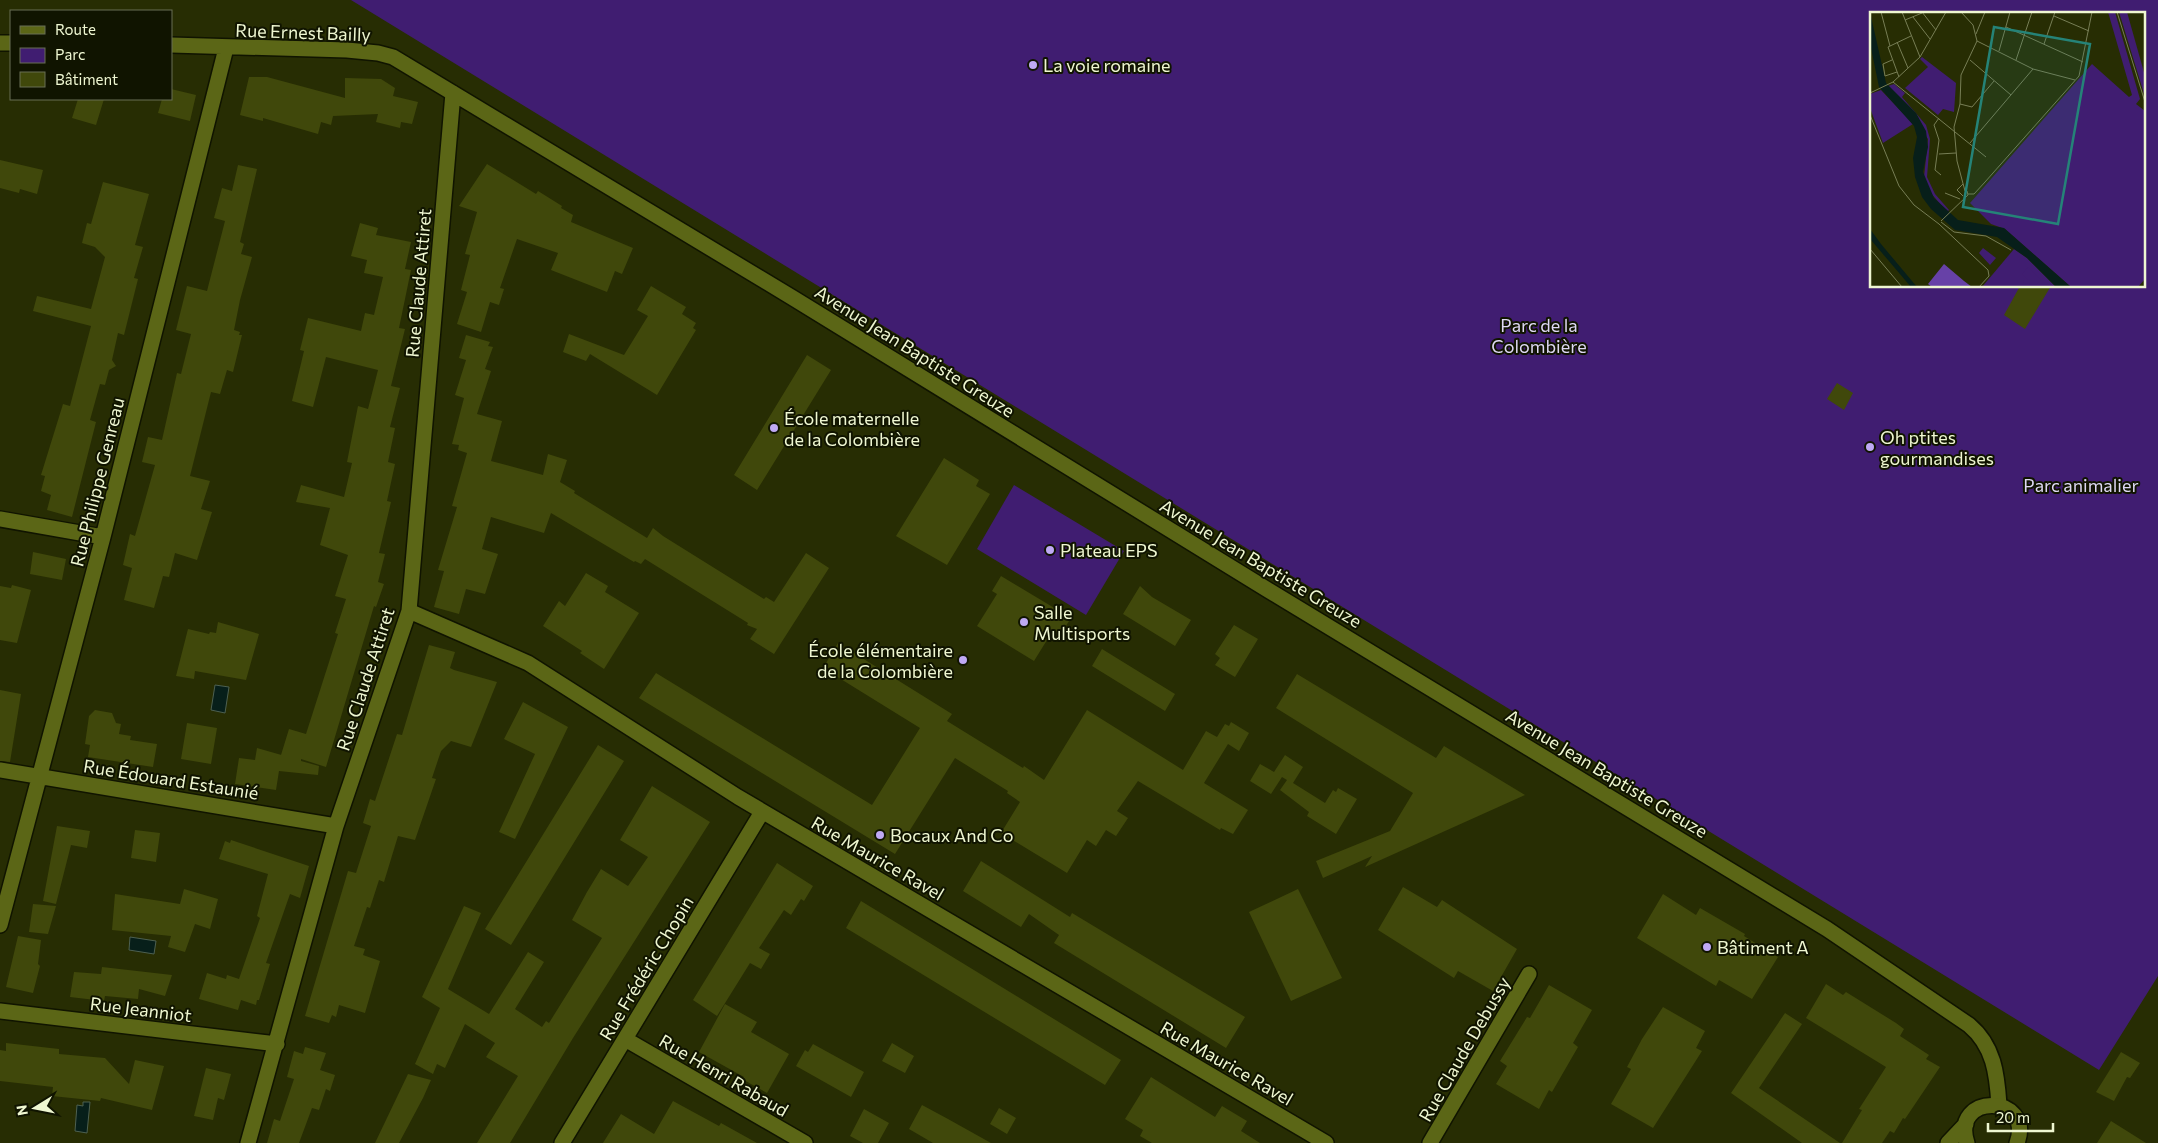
<svg xmlns="http://www.w3.org/2000/svg" width="2158" height="1143" viewBox="0 0 2158 1143" font-family="Commissioner,sans-serif">
<style>
.park{fill:#401d71;fill-rule:evenodd}
.water{fill:#071f1a;stroke:#4d6051}
.building{fill:#40480b}
.lines{fill:none;stroke-linecap:round;stroke-linejoin:round}
.minor-casing{stroke:#101400;stroke-width:18}
.tertiary-casing{stroke:#101400;stroke-width:18}
.minor{stroke:#5b6616;stroke-width:15}
.tertiary{stroke:#5b6616;stroke-width:15}
.poi-dot{fill:#bfa9f4;stroke:#101400;stroke-width:2}
.labels{text-anchor:middle;dominant-baseline:central;stroke-width:4;stroke-linejoin:round;paint-order:stroke}
.street-label{font-size:18px;fill:#eff7d1;stroke:#101400}
.poi-label{font-size:18px;fill:#eff7d1;stroke:#101400;text-anchor:start}
.park-label{font-size:18px;fill:#ded8f3;stroke:#101400}
.inset-road{fill:none;stroke:#777e55;stroke-width:1}
.view{fill:#258378;fill-opacity:0.15;stroke:#258378;stroke-width:2.5}
.inset-edge{fill:none;stroke:#eff7d1;stroke-width:2.5}
</style>
<rect width="100%" height="100%" fill="#272d03"/>
<!-- park -->
<path class="park" d="M 351,0 L 2158,0 L 2158,976 L 2099,1070 ZM 1872,14 L 2144,14 L 2144,286 L 1872,286 Z
M 1014,485 L 1124,551 L 1086,615 L 977,549 Z"/>
<!-- water -->
<path class="water" d="M 215,685 L 229,687 L 225,713 L 211,710 Z
M 130,937 L 156,941 L 154,954 L 129,950 Z
M 83,1102 L 90,1102 L 87,1133 L 75,1131 L 77,1105 L 83,1106 Z"/>
<!-- building -->
<path class="building" d="M 249,77 L 267,77 L 345,98 L 345,78 L 381,79 L 395,88 L 393,96 L 418,102 L 412,124 L 401,122 L 400,128 L 376,122 L 378,114 L 333,116 L 331,125 L 321,122 L 318,134 L 263,118 L 263,121 L 240,115 Z
M 171,89 L 196,95 L 190,121 L 158,113 L 162,99 L 171,99 Z
M 78,99 L 104,99 L 96,125 L 72,118 Z
M 0,160 L 43,170 L 37,194 L 20,189 L 19,193 L 0,188 Z
M 487,164 L 536,194 L 538,191 L 562,206 L 561,208 L 573,215 L 571,222 L 633,248 L 622,274 L 615,271 L 607,292 L 551,270 L 558,253 L 517,239 L 500,288 L 504,289 L 499,305 L 490,302 L 481,332 L 457,324 L 467,292 L 461,290 L 470,255 L 465,254 L 477,212 L 459,206 Z
M 238,165 L 257,169 L 240,242 L 244,244 L 241,254 L 252,257 L 240,300 L 234,330 L 240,332 L 239,335 L 242,335 L 233,372 L 227,370 L 220,394 L 211,392 L 190,476 L 210,481 L 201,509 L 212,512 L 197,560 L 175,553 L 169,577 L 163,576 L 154,608 L 124,600 L 132,568 L 123,565 L 130,534 L 135,536 L 155,465 L 142,462 L 148,437 L 162,440 L 177,373 L 181,374 L 191,334 L 176,330 L 187,286 L 207,291 L 225,221 L 214,218 L 222,188 L 232,191 Z
M 103,182 L 149,194 L 135,245 L 143,247 L 134,278 L 138,279 L 124,335 L 118,333 L 112,360 L 116,366 L 109,370 L 105,385 L 100,384 L 90,420 L 96,422 L 72,517 L 47,510 L 51,495 L 41,491 L 45,476 L 41,475 L 63,404 L 70,406 L 91,326 L 33,311 L 37,296 L 91,309 L 105,257 L 95,247 L 82,243 L 87,223 L 91,224 Z
M 360,223 L 378,228 L 376,235 L 411,242 L 405,269 L 411,270 L 399,328 L 405,329 L 391,386 L 400,388 L 390,427 L 395,428 L 388,462 L 395,464 L 387,501 L 391,502 L 379,553 L 385,554 L 378,582 L 384,584 L 376,607 L 374,606 L 326,767 L 301,759 L 301,761 L 319,766 L 318,775 L 279,771 L 276,790 L 235,784 L 239,758 L 255,760 L 257,748 L 285,756 L 281,755 L 289,729 L 306,734 L 338,634 L 335,633 L 346,599 L 335,596 L 348,555 L 320,545 L 330,508 L 296,502 L 301,485 L 344,497 L 352,463 L 347,462 L 358,406 L 368,409 L 378,370 L 326,357 L 313,407 L 292,401 L 304,351 L 300,350 L 308,318 L 361,331 L 365,313 L 374,315 L 383,277 L 364,273 L 367,260 L 351,256 Z
M 651,286 L 686,307 L 682,314 L 696,323 L 693,328 L 696,330 L 657,395 L 590,354 L 586,361 L 563,352 L 569,334 L 624,355 L 648,316 L 637,310 Z
M 2020,286 L 2051,286 L 2025,329 L 2004,315 Z
M 466,335 L 490,342 L 488,346 L 493,347 L 485,369 L 491,371 L 477,414 L 502,421 L 491,461 L 543,475 L 548,454 L 567,460 L 560,482 L 575,491 L 574,493 L 647,538 L 653,528 L 663,536 L 764,599 L 766,597 L 774,602 L 806,553 L 829,568 L 774,654 L 750,639 L 757,629 L 747,625 L 748,623 L 645,559 L 641,564 L 635,561 L 634,562 L 551,513 L 544,533 L 491,517 L 482,549 L 498,554 L 485,594 L 466,589 L 459,614 L 434,607 L 444,571 L 438,570 L 457,507 L 452,506 L 467,453 L 458,450 L 459,445 L 452,444 L 464,398 L 455,395 L 466,360 L 459,358 Z
M 807,355 L 831,370 L 757,490 L 734,475 Z
M 1837,383 L 1853,393 L 1844,410 L 1827,399 Z
M 944,458 L 979,480 L 976,486 L 990,494 L 947,565 L 896,536 Z
M 33,552 L 66,559 L 62,580 L 30,574 Z
M 586,573 L 608,586 L 605,592 L 639,613 L 604,669 L 580,653 L 582,651 L 543,626 L 559,601 L 565,606 Z
M 1001,576 L 1071,618 L 1062,632 L 1060,631 L 1059,633 L 1056,632 L 1055,634 L 1052,632 L 1034,661 L 977,626 L 997,594 L 992,591 Z
M 12,585 L 31,590 L 17,643 L 0,640 L 0,586 L 11,588 Z
M 1140,586 L 1152,597 L 1191,620 L 1175,646 L 1123,614 Z
M 218,622 L 259,634 L 246,680 L 195,671 L 194,679 L 176,676 L 188,629 L 209,634 L 210,632 L 216,633 Z
M 1234,625 L 1258,639 L 1235,677 L 1215,665 L 1220,658 L 1215,654 Z
M 838,643 L 952,714 L 947,721 L 1023,768 L 1024,766 L 1044,780 L 1087,710 L 1183,770 L 1206,731 L 1217,737 L 1225,724 L 1229,726 L 1231,722 L 1249,733 L 1239,751 L 1228,744 L 1204,783 L 1248,810 L 1233,834 L 1221,828 L 1220,830 L 1138,781 L 1117,811 L 1128,818 L 1116,836 L 1106,830 L 1096,846 L 1087,840 L 1067,873 L 1001,833 L 1020,802 L 1007,793 L 1008,791 L 955,758 L 895,854 L 639,698 L 656,673 L 872,805 L 920,728 L 823,668 Z
M 429,645 L 455,652 L 450,668 L 454,670 L 497,682 L 471,747 L 451,741 L 441,751 L 432,778 L 436,779 L 415,840 L 398,836 L 384,882 L 379,880 L 370,908 L 367,907 L 354,946 L 365,949 L 363,955 L 380,961 L 365,1013 L 339,1005 L 336,1017 L 332,1015 L 329,1023 L 305,1016 L 348,871 L 356,873 L 371,826 L 363,823 L 370,799 L 375,801 L 397,734 L 402,735 Z
M 1102,649 L 1175,694 L 1165,711 L 1092,666 Z
M 1297,674 L 1436,758 L 1444,746 L 1525,795 L 1365,867 L 1372,856 L 1323,878 L 1316,861 L 1390,831 L 1413,793 L 1276,708 Z
M 0,690 L 21,694 L 10,762 L 0,761 Z
M 523,702 L 568,727 L 515,839 L 499,832 L 535,754 L 504,739 Z
M 95,710 L 112,713 L 116,723 L 121,724 L 119,734 L 131,736 L 130,740 L 157,744 L 153,767 L 88,757 L 90,745 L 85,744 L 89,716 Z
M 187,723 L 217,728 L 211,764 L 181,759 Z
M 598,745 L 624,761 L 511,945 L 485,929 Z
M 1285,755 L 1303,767 L 1293,783 L 1325,803 L 1333,790 L 1336,792 L 1338,788 L 1357,799 L 1336,834 L 1307,816 L 1309,812 L 1280,790 L 1287,780 L 1282,777 L 1271,794 L 1250,781 L 1260,764 L 1274,772 Z
M 652,786 L 710,822 L 573,1038 L 510,1143 L 477,1143 L 518,1076 L 486,1057 L 495,1043 L 465,1024 L 445,1068 L 437,1064 L 433,1074 L 415,1064 L 440,1008 L 422,997 L 464,906 L 481,913 L 448,989 L 489,1014 L 528,952 L 544,962 L 515,1009 L 542,1027 L 546,1021 L 549,1023 L 602,938 L 572,920 L 587,892 L 601,869 L 628,886 L 648,857 L 620,840 Z
M 57,826 L 90,831 L 87,848 L 71,845 L 56,904 L 43,901 Z
M 135,830 L 160,833 L 156,862 L 131,858 Z
M 231,840 L 309,866 L 300,898 L 290,894 L 266,963 L 270,964 L 259,1000 L 257,1000 L 256,1005 L 241,1000 L 238,1010 L 199,999 L 207,973 L 226,979 L 227,975 L 239,979 L 260,918 L 257,916 L 268,874 L 219,859 L 225,841 L 230,843 Z
M 981,861 L 1070,917 L 1072,913 L 1245,1017 L 1226,1048 L 1054,943 L 1059,935 L 1029,914 L 1021,927 L 963,891 Z
M 777,863 L 813,886 L 804,901 L 801,899 L 791,915 L 784,910 L 759,948 L 770,954 L 761,969 L 750,963 L 717,1016 L 693,1000 Z
M 1403,887 L 1437,907 L 1442,900 L 1517,949 L 1493,991 L 1458,971 L 1454,978 L 1378,930 Z
M 184,889 L 218,899 L 210,929 L 195,924 L 185,952 L 168,947 L 171,936 L 112,930 L 115,894 L 180,904 Z
M 1298,889 L 1342,978 L 1291,1001 L 1249,912 Z
M 1663,894 L 1696,915 L 1700,908 L 1745,934 L 1744,936 L 1778,957 L 1752,999 L 1719,980 L 1716,986 L 1637,938 Z
M 861,901 L 1121,1060 L 1105,1085 L 846,928 Z
M 33,904 L 56,906 L 48,934 L 29,932 Z
M 18,936 L 41,940 L 38,964 L 40,966 L 33,993 L 6,987 Z
M 102,967 L 172,975 L 165,996 L 139,989 L 138,999 L 105,996 L 104,1001 L 70,997 L 74,972 L 101,974 Z
M 1826,984 L 1843,995 L 1846,992 L 1896,1023 L 1904,1029 L 1900,1036 L 1929,1055 L 1926,1059 L 1940,1067 L 1905,1119 L 1903,1118 L 1894,1133 L 1890,1131 L 1882,1143 L 1842,1143 L 1862,1110 L 1859,1109 L 1886,1067 L 1806,1018 Z
M 1549,985 L 1592,1010 L 1573,1043 L 1578,1047 L 1552,1092 L 1549,1090 L 1539,1109 L 1496,1084 L 1507,1066 L 1500,1061 L 1527,1017 L 1530,1018 Z
M 725,1004 L 757,1022 L 751,1032 L 789,1054 L 767,1093 L 742,1079 L 744,1077 L 699,1052 Z
M 1663,1007 L 1705,1031 L 1696,1048 L 1702,1051 L 1653,1128 L 1611,1104 L 1631,1069 L 1627,1067 L 1642,1039 Z
M 1785,1013 L 1802,1024 L 1759,1088 L 1840,1143 L 1802,1143 L 1731,1093 Z
M 6,1043 L 59,1049 L 59,1054 L 105,1058 L 129,1084 L 135,1060 L 164,1066 L 152,1110 L 101,1098 L 100,1101 L 52,1096 L 53,1087 L 0,1081 L 0,1050 L 6,1051 Z
M 892,1043 L 914,1056 L 905,1073 L 882,1061 Z
M 813,1044 L 864,1072 L 851,1097 L 796,1066 L 805,1050 L 808,1052 Z
M 305,1047 L 326,1053 L 320,1070 L 335,1075 L 330,1091 L 326,1089 L 319,1110 L 312,1108 L 299,1143 L 267,1143 L 274,1119 L 280,1121 L 294,1079 L 287,1077 L 294,1051 L 303,1054 Z
M 2121,1052 L 2140,1063 L 2130,1078 L 2127,1077 L 2114,1101 L 2096,1092 Z
M 206,1068 L 231,1074 L 224,1100 L 218,1098 L 213,1120 L 194,1116 Z
M 408,1074 L 431,1080 L 423,1098 L 399,1143 L 375,1143 Z
M 1151,1077 L 1215,1117 L 1222,1106 L 1247,1121 L 1241,1131 L 1260,1143 L 1152,1143 L 1140,1136 L 1143,1130 L 1125,1119 Z
M 673,1101 L 719,1126 L 721,1123 L 757,1143 L 603,1143 L 621,1114 L 654,1134 Z
M 922,1105 L 948,1119 L 991,1143 L 933,1143 L 909,1129 Z
M 999,1108 L 1016,1118 L 1007,1134 L 990,1124 Z
M 864,1109 L 889,1123 L 878,1143 L 863,1143 L 850,1136 Z
M 2111,1121 L 2146,1143 L 2097,1143 Z"/>
<g class="lines">
<!-- minor casing -->
<g class="minor-casing">
<path id="minor" d="M 0,43 L 11,43
M 171,45 L 347,50 L 378,53 L 393,57 L 793,298 L 1268,590 L 1827,929 L 1969,1025 C 1994,1046 1997,1074 1999,1105
M 0,519 L 103,537
M 409,611 L 528,663 L 738,797 L 1326,1143
M 0,770 L 336,826
M 0,925 L 103,537 L 226,48
M 0,1011 L 277,1044
M 625,1039 L 805,1143
M 248,1143 L 336,826 L 409,611 L 453,93
M 562,1143 L 762,812
M 1430,1143 L 1529,974"/>
</g>
<!-- tertiary casing -->
<g class="tertiary-casing">
<path id="tertiary" d="M 1948,1143 L 1966,1124
M 1967,1143 C 1950,1092 2035,1094 2017,1143"/>
</g>
<!-- minor -->
<use href="#minor" class="minor"/>
<!-- tertiary -->
<use href="#tertiary" class="tertiary"/>
</g>
<!-- markers -->
<g class="poi-dot">
<circle cx="1033" cy="65" r="5"/>
<circle cx="774" cy="428" r="5"/>
<circle cx="1870" cy="447" r="5"/>
<circle cx="1050" cy="550" r="5"/>
<circle cx="1024" cy="622" r="5"/>
<circle cx="963" cy="660" r="5"/>
<circle cx="880" cy="835" r="5"/>
<circle cx="1707" cy="947" r="5"/>
</g>
<g class="labels">
<!-- street labels -->
<g class="street-label">
<text transform="translate(303 32) rotate(2)">Rue Ernest Bailly</text>
<text transform="translate(418 283) rotate(-85)">Rue Claude Attiret</text>
<text transform="translate(915 351) rotate(32)">Avenue Jean Baptiste Greuze</text>
<text transform="translate(97 482) rotate(-76)">Rue Philippe Genreau</text>
<text transform="translate(1261 563) rotate(31)">Avenue Jean Baptiste Greuze</text>
<text transform="translate(365 679) rotate(-72)">Rue Claude Attiret</text>
<text transform="translate(1607 773) rotate(31)">Avenue Jean Baptiste Greuze</text>
<text transform="translate(171 779) rotate(9)">Rue Édouard Estaunié</text>
<text transform="translate(878 858) rotate(30)">Rue Maurice Ravel</text>
<text transform="translate(646 968) rotate(-59)">Rue Frédéric Chopin</text>
<text transform="translate(141 1009) rotate(7)">Rue Jeanniot</text>
<text transform="translate(1464 1049) rotate(-60)">Rue Claude Debussy</text>
<text transform="translate(1227 1063) rotate(30)">Rue Maurice Ravel</text>
<text transform="translate(724 1075) rotate(30)">Rue Henri Rabaud</text>
</g>
<!-- poi labels -->
<g class="poi-label">
<text x="1043" y="65">La voie romaine</text>
<text x="784" y="418">École maternelle<tspan x="784" dy="21">de la Colombière</tspan></text>
<text x="1880" y="437">Oh ptites<tspan x="1880" dy="21">gourmandises</tspan></text>
<text x="1060" y="550">Plateau EPS</text>
<text x="1034" y="612">Salle<tspan x="1034" dy="21">Multisports</tspan></text>
<text x="953" y="650" text-anchor="end">École élémentaire<tspan x="953" dy="21">de la Colombière</tspan></text>
<text x="890" y="835">Bocaux And Co</text>
<text x="1717" y="947">Bâtiment A</text>
</g>
<!-- park labels -->
<g class="park-label">
<text x="1539" y="325">Parc de la<tspan x="1539" dy="21">Colombière</tspan></text>
<text x="2081" y="485">Parc animalier</text>
</g>
</g>
<!-- overview -->
<g transform="translate(1870 12)">
<rect width="275" height="275" fill="#272d03"/>
<path d="M 144,237 L 157,246 L 186,275 L 112,275 Z" fill="#401d71"/>
<path d="M 74,252 L 94,269 L 102,275 L 62,275 L 58,272 Z" fill="#6741a7"/>
<path d="M 238,0 L 245,0 L 270,87 L 266,92 L 275,99 L 275,267 L 268,275 L 201,275 L 135,217 L 121,212 L 100,191 L 222,52 L 259,85 L 262,83 ZM 249,0 L 257,0 L 275,64 L 275,85 ZM 52,45 L 86,71 L 84,100 L 73,97 L 68,103 L 35,76 L 58,55 L 50,47 ZM 24,72 L 35,81 L 32,85 L 56,113 L 60,127 L 57,165 L 65,182 L 79,198 L 77,200 L 60,180 L 54,165 L 58,127 L 18,74 ZM 11,78 L 43,112 L 13,131 L 0,96 L 0,82 ZM 113,236 L 126,246 L 120,253 L 109,241 ZM 158,255 L 171,268 L 166,273 L 153,271 L 154,268 L 158,268 L 152,262 Z" fill="#401d71"/>
<path d="M 0,0 L 16,71 L 46,101 L 56,119 L 58,135 L 53,160 L 64,186 L 88,208 L 134,216 L 201,275 L 186,275 L 157,246 L 127,225 L 85,218 L 61,197 L 52,185 L 45,165 L 43,146 L 47,125 L 44,114 L 9,75 L 0,31 ZM 0,217 L 11,232 L 47,275 L 41,275 L 1,228 Z" fill="#071f1a"/>
<path class="inset-road" d="M 11,0 L 20,34M 32,0 L 50,45M 52,0 L 66,18M 91,0 L 103,13 L 107,29 L 91,63 L 90,92 L 84,115 L 87,149 L 95,179M 247,0 L 275,90M 184,4 L 219,19M 43,5 L 60,27M 35,8 L 52,1M 136,15 L 213,50M 106,22 L 115,0M 107,29 L 163,57 L 205,68M 27,30 L 38,56M 174,32 L 185,0M 129,39 L 140,0M 22,48 L 13,52 L 15,64 L 27,60M 100,48 L 141,83M 146,48 L 162,0M 29,65 L 18,35 L 41,24M 23,70 L 116,145M 0,81 L 23,70 L 50,45 L 76,0M 90,92 L 102,95 L 124,69M 0,103 L 29,174 L 44,193 L 69,212M 69,106 L 64,113 L 69,128 L 65,158 L 71,163M 100,131 L 163,57M 69,142 L 86,141M 93,172 L 87,178 L 93,184M 75,181 L 90,187M 98,182 L 104,182 L 115,170 L 209,64 L 222,0M 71,209 L 98,183 L 97,179M 71,210 L 84,220 L 116,224 L 141,238M 69,212 L 118,258 L 119,264 L 109,275M 0,237 L 32,275"/>
<path class="view" d="M 124,15 L 220,32 L 188,212 L 93,195 Z"/>
<rect width="275" height="275" class="inset-edge"/>
</g>
<!-- legend -->
<rect x="10" y="10" width="162" height="90" fill="#101400" stroke="#696f54"/>
<rect x="20" y="26" width="25" height="8" fill="#5b6616" stroke="#696f54"/>
<text x="55" y="35" font-size="15" fill="#eff7d1">Route</text>
<rect x="20" y="48" width="25" height="15" fill="#401d71" stroke="#696f54"/>
<text x="55" y="60" font-size="15" fill="#eff7d1">Parc</text>
<rect x="20" y="72" width="25" height="15" fill="#40480b" stroke="#696f54"/>
<text x="55" y="85" font-size="15" fill="#eff7d1">Bâtiment</text>
<!-- north arrow -->
<g transform="translate(35 1108) rotate(260)" stroke="#101400" stroke-width="4" paint-order="stroke">
<path d="M0-4L9 19L0 12L-9 19Z" fill="#eff7d1"/>
<text y="-8" font-size="14" font-weight="bold" text-anchor="middle" fill="#eff7d1">N</text>
</g>
<!-- scale -->
<path d="M1988 1123v8h65v-8" fill="none" stroke="#eff7d1" stroke-width="2.5"/>
<text x="1996" y="1123" font-size="15" fill="#eff7d1" stroke="#101400" stroke-width="4" paint-order="stroke">20 m</text>
</svg>
